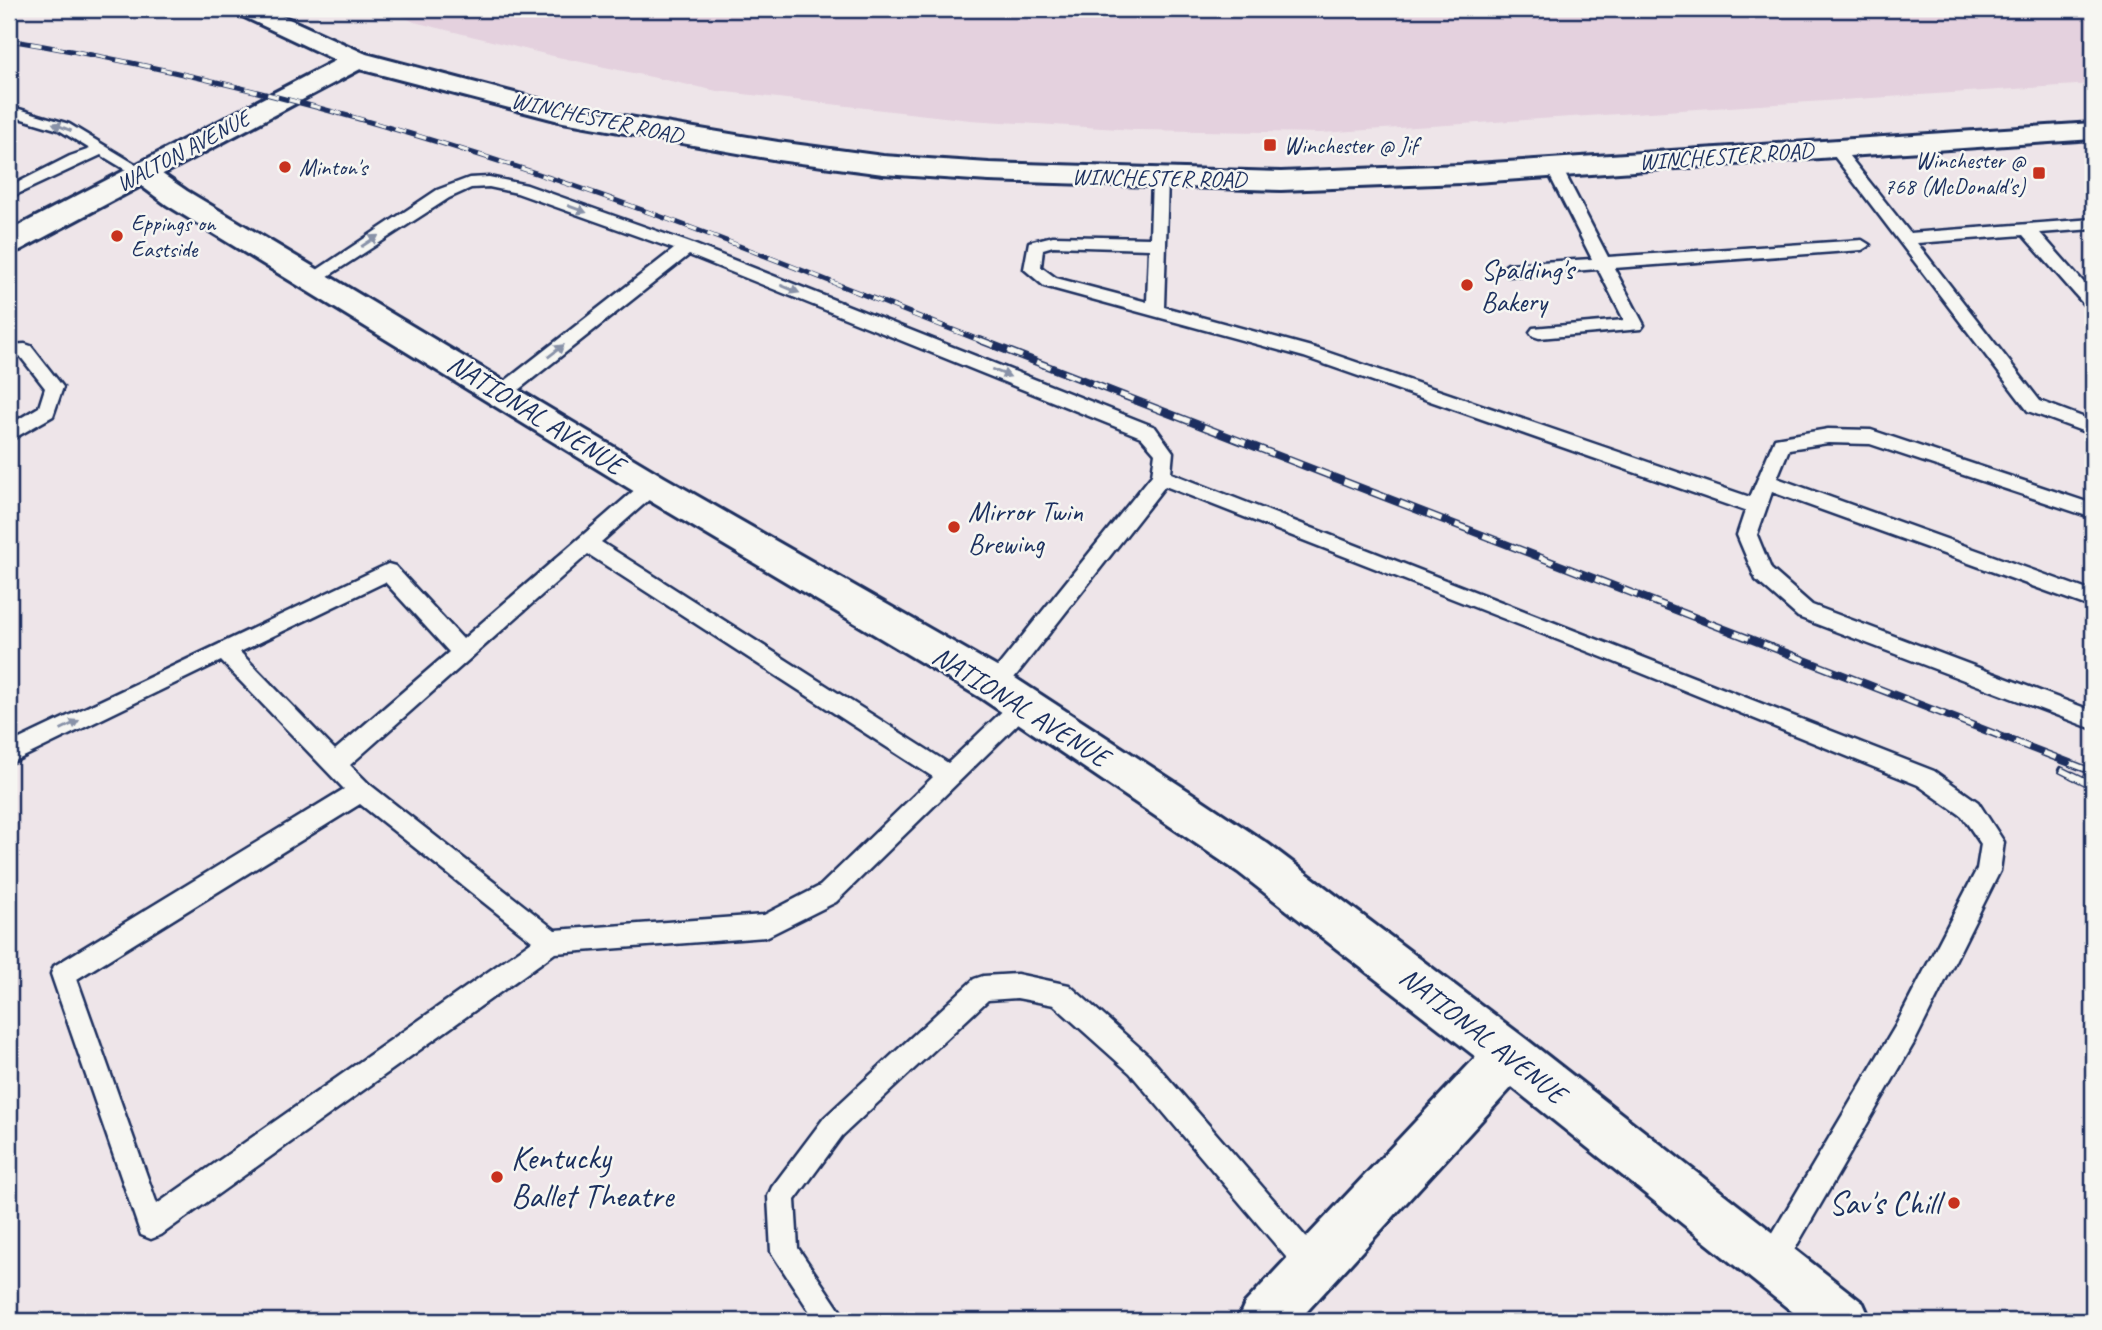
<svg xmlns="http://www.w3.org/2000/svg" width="2102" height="1330" viewBox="0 0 2102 1330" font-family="Caveat,sans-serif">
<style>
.built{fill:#e4d1de}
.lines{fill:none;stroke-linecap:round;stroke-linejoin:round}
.service-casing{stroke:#1b2f5e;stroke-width:5}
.minor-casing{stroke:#1b2f5e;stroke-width:6}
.tertiary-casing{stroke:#1b2f5e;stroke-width:6}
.primary-casing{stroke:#1b2f5e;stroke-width:6}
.service{fill:#f6f6f2;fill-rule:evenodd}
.minor{fill:#f6f6f2;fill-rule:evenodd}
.tertiary{fill:#f6f6f2;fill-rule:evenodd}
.primary{fill:#f6f6f2;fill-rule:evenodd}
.rail-far2-casing{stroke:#1b2f5e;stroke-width:5}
.rail-far1-casing{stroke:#1b2f5e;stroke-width:8}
.rail-casing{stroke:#1b2f5e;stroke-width:9}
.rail-far2{stroke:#f6f6f2;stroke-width:3.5;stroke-dasharray:11;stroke-linecap:butt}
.rail-far1{stroke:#f6f6f2;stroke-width:5;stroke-dasharray:15;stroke-linecap:butt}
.rail{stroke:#f6f6f2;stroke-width:6;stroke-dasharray:19;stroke-linecap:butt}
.oneway{fill:#8892a8}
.poi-dot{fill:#c8321e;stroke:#f6f6f2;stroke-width:2.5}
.labels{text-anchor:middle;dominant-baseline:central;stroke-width:5;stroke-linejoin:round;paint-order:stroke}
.far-street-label{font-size:23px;fill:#1b2f5e;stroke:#f6f6f2}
.far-poi-label{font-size:23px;fill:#1b2f5e;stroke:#f6f6f2;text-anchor:start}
.poi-label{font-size:28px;fill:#1b2f5e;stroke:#f6f6f2;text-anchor:start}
.street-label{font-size:28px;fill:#1b2f5e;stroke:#f6f6f2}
.near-poi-label{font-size:33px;fill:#1b2f5e;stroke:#f6f6f2;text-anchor:start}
</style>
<rect width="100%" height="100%" fill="#eee5e9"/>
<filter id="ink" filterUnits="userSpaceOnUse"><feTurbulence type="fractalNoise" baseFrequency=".0143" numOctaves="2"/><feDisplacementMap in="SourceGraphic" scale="14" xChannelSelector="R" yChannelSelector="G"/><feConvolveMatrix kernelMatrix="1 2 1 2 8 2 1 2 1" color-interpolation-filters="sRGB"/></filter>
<g filter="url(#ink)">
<!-- built -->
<path class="built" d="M 388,9 L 2093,9 L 2093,84 L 1320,133 L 1135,130 L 970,120 L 717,91 L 553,56 L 414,22 Z"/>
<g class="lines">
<!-- service casing -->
<g class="service-casing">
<path id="service" d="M 9,106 L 69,124 L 150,173 L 142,178 L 136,176 L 101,155 L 9,198 L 9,187 L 70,156 L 90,149 L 59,130 L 9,115 Z
M 1836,144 L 1841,146 L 1910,233 L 2093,219 L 2093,229 L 2040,233 L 2093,293 L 2093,310 L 2087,308 L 2023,235 L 1917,243 L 2040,401 L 2093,421 L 2093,435 L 2028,411 L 1831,152 L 1828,149 L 1831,146 Z
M 1554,163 L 1562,168 L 1608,257 L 1862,240 L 1870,245 L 1862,250 L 1614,268 L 1644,325 L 1641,329 L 1539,338 L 1533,336 L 1530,332 L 1533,328 L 1624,320 L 1598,269 L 1508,276 L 1500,270 L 1508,264 L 1592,259 L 1546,168 Z
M 1160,174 L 1168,179 L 1164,307 L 1315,348 L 1750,497 L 1775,438 L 1828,429 L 1871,430 L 2093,504 L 2093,518 L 1870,444 L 1828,443 L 1789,449 L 1777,478 L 2093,592 L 2093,608 L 1772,492 L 1757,535 L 1771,569 L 1812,605 L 2093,711 L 2093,729 L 1798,617 L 1756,580 L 1737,535 L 1745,511 L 1304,357 L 1044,286 L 1024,269 L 1029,242 L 1053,236 L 1150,238 L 1152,179 ZM 1053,246 L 1149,249 L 1147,302 L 1056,278 L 1041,267 L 1043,249 Z
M 489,177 L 527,185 L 693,244 L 1155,427 L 1173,452 L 1171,473 L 1934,771 L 1978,802 L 2004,842 L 2000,871 L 1914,1043 L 1782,1271 L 1772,1275 L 1762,1271 L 1758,1261 L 1762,1251 L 1896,1025 L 1977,869 L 1981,844 L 1962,816 L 1918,785 L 1607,659 L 1165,486 L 1003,692 L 995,695 L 987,692 L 984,686 L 987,680 L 1152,475 L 1155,453 L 1141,437 L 689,255 L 508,398 L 496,398 L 493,393 L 496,388 L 674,249 L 517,193 L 489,187 L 471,188 L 449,198 L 319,282 L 313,284 L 305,278 L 437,190 L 469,178 Z
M 25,344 L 31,346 L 63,387 L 53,416 L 9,441 L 9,425 L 39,407 L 45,388 L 20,356 L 9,357 L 9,345 Z
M 652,479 L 659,481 L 662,486 L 659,491 L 601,542 L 948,763 L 1016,698 L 1024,695 L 1032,698 L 1035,704 L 1032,710 L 836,902 L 766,937 L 555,953 L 161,1235 L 151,1239 L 141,1235 L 51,974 L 54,966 L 344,789 L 221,661 L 9,764 L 9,744 L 388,564 L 395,566 L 463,639 L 645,481 ZM 588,554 L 933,777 L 820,886 L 764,915 L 555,930 L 369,784 L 350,765 ZM 385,582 L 449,652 L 335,750 L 240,652 ZM 360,804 L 532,941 L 157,1204 L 77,979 Z
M 1017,974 L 1069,985 L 1148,1055 L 1323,1257 L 1327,1267 L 1323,1277 L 1313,1281 L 1303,1277 L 1130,1073 L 1054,1005 L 1017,998 L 988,1000 L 842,1136 L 795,1200 L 798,1248 L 847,1321 L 816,1321 L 771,1252 L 768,1196 L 772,1187 L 824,1118 L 974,979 L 983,976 Z"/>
</g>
<!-- minor casing -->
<g class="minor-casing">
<path id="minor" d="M 142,164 L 152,167 L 187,191 L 664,477 L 1009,674 L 1187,790 L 1268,844 L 1526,1039 L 1863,1303 L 1871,1321 L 1804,1321 L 1512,1087 L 1298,1321 L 1237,1321 L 1245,1303 L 1476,1057 L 1238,872 L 981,698 L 640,495 L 167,205 L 132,179 L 128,173 L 132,167 Z"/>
</g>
<!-- tertiary casing -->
<g class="tertiary-casing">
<path id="tertiary" d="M 357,52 L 366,54 L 370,60 L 366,66 L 20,250 L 9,253 L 9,231 L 348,54 Z"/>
</g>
<!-- primary casing -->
<g class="primary-casing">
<path id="primary" d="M 234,9 L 267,9 L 366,54 L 564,106 L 778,142 L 883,156 L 989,163 L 1281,172 L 1461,165 L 2093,123 L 2093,139 L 1461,183 L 1281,190 L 989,181 L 883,174 L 778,160 L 563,122 L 348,66 L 238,14 Z"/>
</g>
<!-- service -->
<use href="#service" class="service"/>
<!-- minor -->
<use href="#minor" class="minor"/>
<!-- tertiary -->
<use href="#tertiary" class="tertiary"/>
<!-- primary -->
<use href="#primary" class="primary"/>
<!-- rail-far2 casing -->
<g class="rail-far2-casing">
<path id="rail-far2" d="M 9,40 C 227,76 440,137 648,212 C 761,252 872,299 984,342"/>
</g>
<!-- rail-far1 casing -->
<g class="rail-far1-casing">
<path id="rail-far1" d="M 980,340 L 2093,772
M 2061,770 L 2075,777"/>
</g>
<!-- rail casing -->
<g class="rail-casing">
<path id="rail" d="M 2072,775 L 2093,785"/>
</g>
<!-- rail-far2 -->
<use href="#rail-far2" class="rail-far2"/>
<!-- rail-far1 -->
<use href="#rail-far1" class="rail-far1"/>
<!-- rail -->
<use href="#rail" class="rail"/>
</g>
<!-- one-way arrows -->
<defs><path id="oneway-solid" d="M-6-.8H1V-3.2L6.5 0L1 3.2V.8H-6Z" transform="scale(1.75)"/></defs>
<g class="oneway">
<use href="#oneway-solid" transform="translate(62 127) rotate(-158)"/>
<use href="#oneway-solid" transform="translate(577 209) rotate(20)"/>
<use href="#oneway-solid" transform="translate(370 241) rotate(-33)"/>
<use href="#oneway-solid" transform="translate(790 289) rotate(22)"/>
<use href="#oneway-solid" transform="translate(556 351) rotate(-38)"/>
<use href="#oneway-solid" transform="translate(1001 373) rotate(22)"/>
<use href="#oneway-solid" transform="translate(70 725) rotate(-26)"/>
</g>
</g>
<!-- markers -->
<g class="poi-dot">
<rect x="1263" y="138" width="14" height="14" rx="3.5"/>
<circle cx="285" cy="167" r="7"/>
<rect x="2032" y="166" width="14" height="14" rx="3.5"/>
<circle cx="117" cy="236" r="7"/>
<circle cx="1467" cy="285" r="7"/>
<circle cx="954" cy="527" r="7"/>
<circle cx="497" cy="1177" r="7"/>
<circle cx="1954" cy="1203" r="7"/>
</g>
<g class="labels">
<!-- far-street labels -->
<g class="far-street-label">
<text transform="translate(597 118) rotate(12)">WINCHESTER ROAD</text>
<text transform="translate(183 151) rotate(-28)">WALTON AVENUE</text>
<text transform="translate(1726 156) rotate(-4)">WINCHESTER ROAD</text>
<text transform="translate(1159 178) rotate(1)">WINCHESTER ROAD</text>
</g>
<!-- far-poi labels -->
<g class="far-poi-label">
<text x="1284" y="145">Winchester @ Jif</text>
<text x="2025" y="160" text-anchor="end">Winchester @<tspan x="2025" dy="26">768 (McDonald's)</tspan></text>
<text x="299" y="167">Minton's</text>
<text x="131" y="223">Eppings on<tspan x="131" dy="26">Eastside</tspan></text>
</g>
<!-- poi labels -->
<g class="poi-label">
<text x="1481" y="269">Spalding's<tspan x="1481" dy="32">Bakery</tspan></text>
<text x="968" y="511">Mirror Twin<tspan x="968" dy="32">Brewing</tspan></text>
</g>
<!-- street labels -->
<g class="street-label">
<text transform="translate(536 414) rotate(32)">NATIONAL AVENUE</text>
<text transform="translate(1021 706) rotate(32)">NATIONAL AVENUE</text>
<text transform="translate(1483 1035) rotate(38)">NATIONAL AVENUE</text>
</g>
<!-- near-poi labels -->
<g class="near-poi-label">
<text x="511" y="1158">Kentucky<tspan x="511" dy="38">Ballet Theatre</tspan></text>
<text x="1940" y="1203" text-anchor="end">Sav's Chill</text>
</g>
</g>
<!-- margin -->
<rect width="2102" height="1330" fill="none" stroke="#f6f6f2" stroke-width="35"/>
<rect x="18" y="18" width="2067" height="1295" fill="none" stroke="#1b2f5e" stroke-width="2.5" filter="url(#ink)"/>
</svg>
